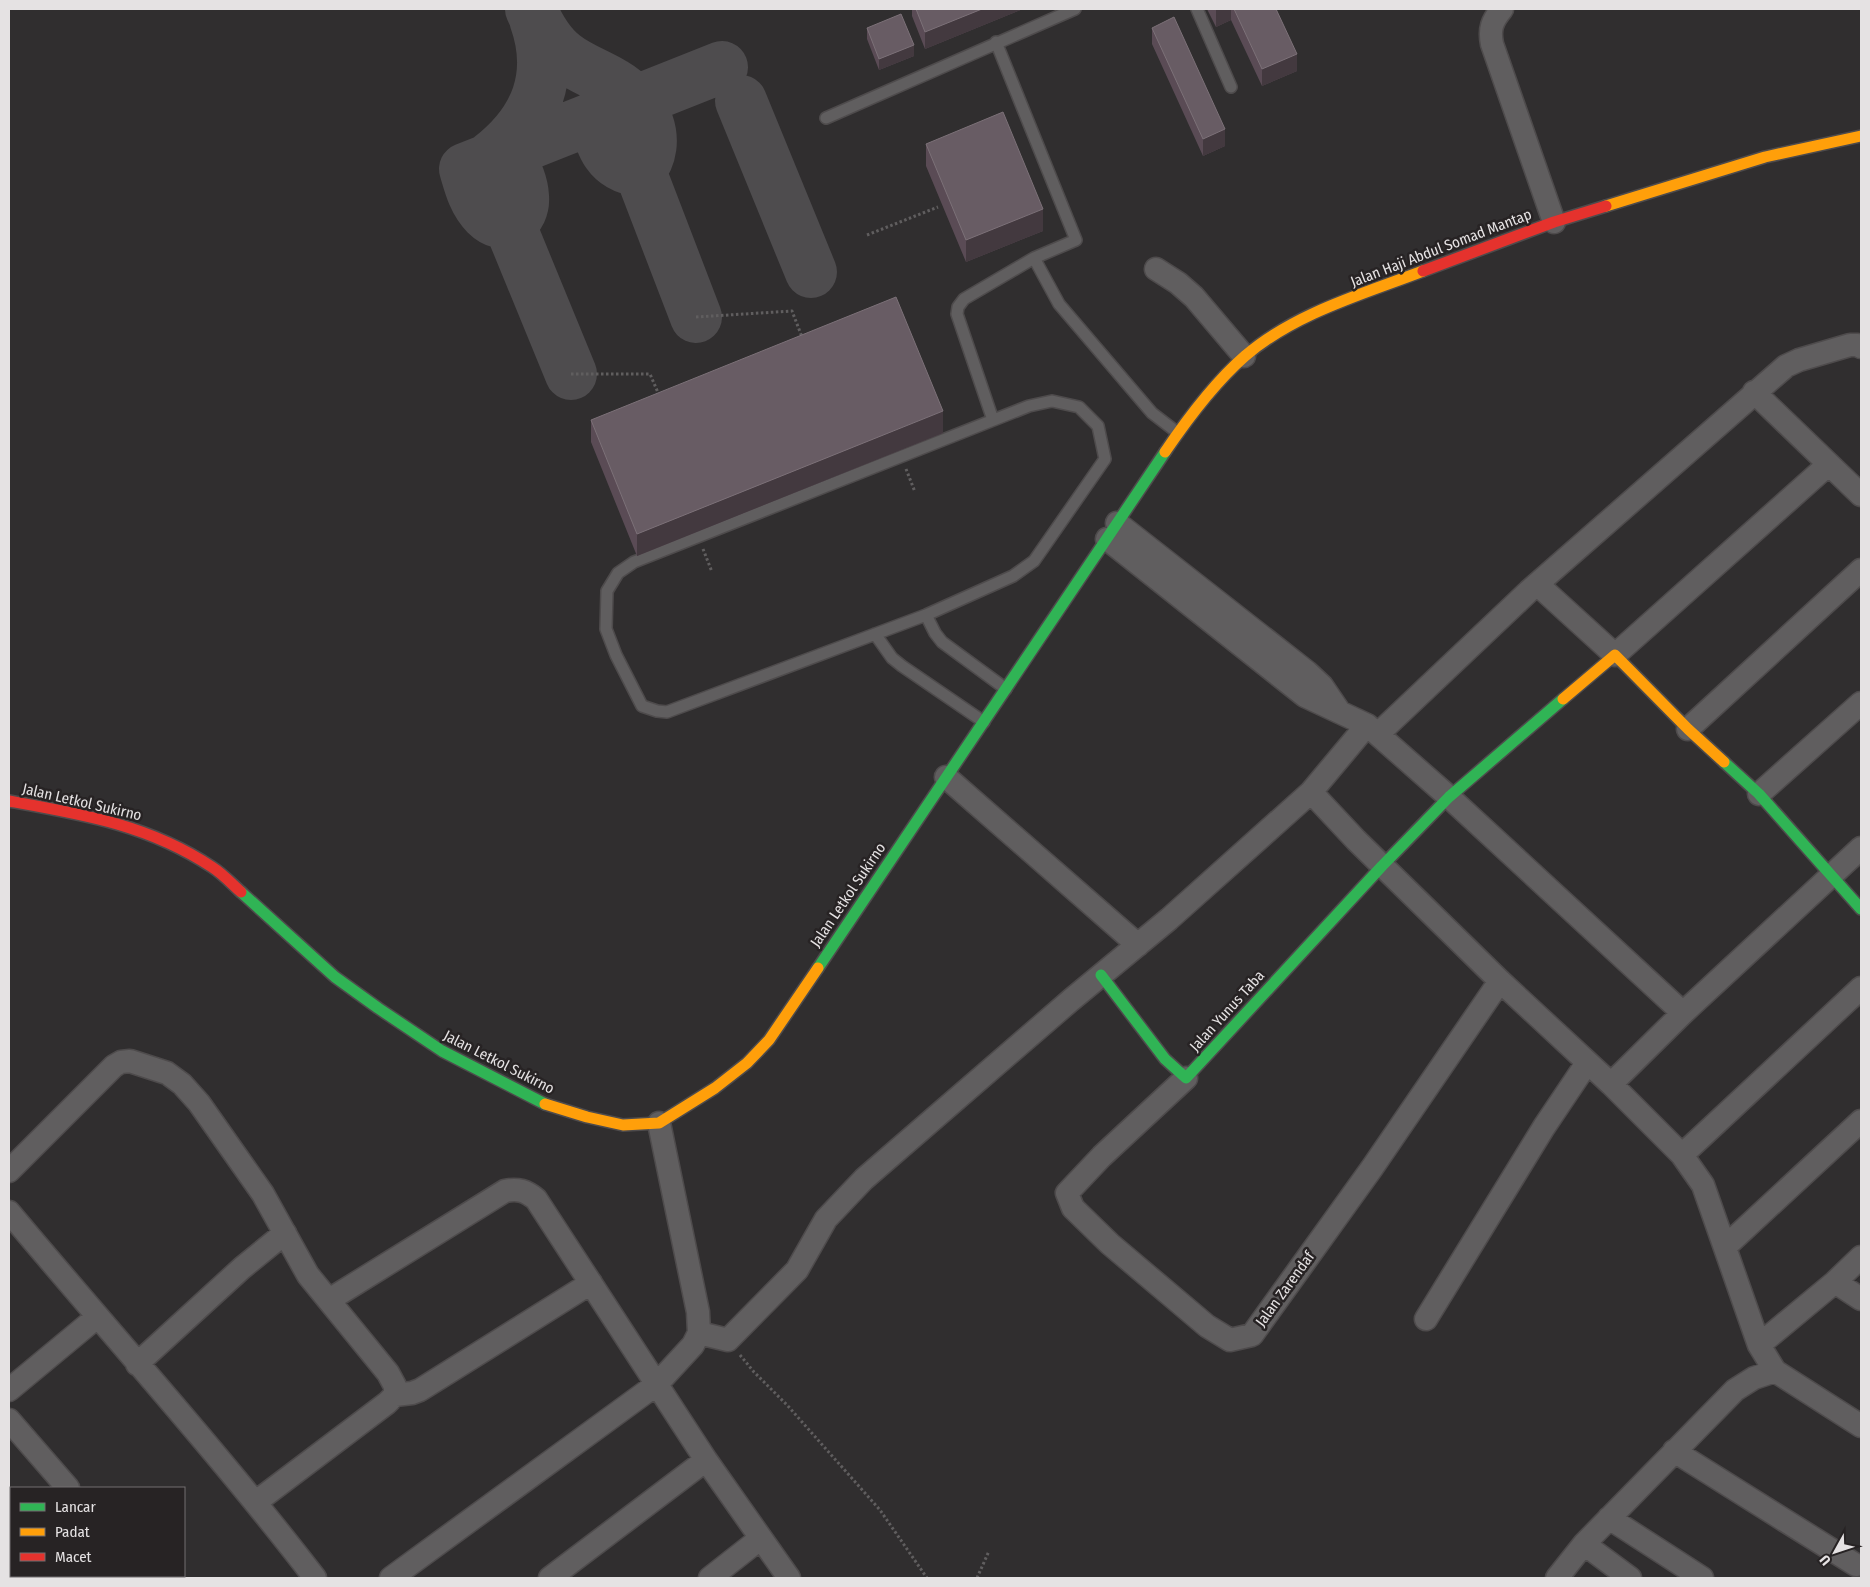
<svg xmlns="http://www.w3.org/2000/svg" width="1870" height="1587" viewBox="0 0 1870 1587" font-family="'Fira Sans Condensed',sans-serif">
<style>
.lines{fill:none;stroke-linecap:round;stroke-linejoin:round}
.taxiway{stroke:#4e4c4e;stroke-width:52}
.lane-casing{stroke:#4e4b4c;stroke-width:14}
.street-casing{stroke:#4e4b4c;stroke-width:25}
.fast-casing{stroke:#4e4b4c;stroke-width:14}
.slow-casing{stroke:#4e4b4c;stroke-width:14}
.jam-casing{stroke:#4e4b4c;stroke-width:14}
.path{stroke:#605e5f;stroke-width:3;stroke-dasharray:2.5 2.5;stroke-linecap:butt}
.lane{stroke:#605e5f;stroke-width:11}
.street{stroke:#605e5f;stroke-width:22}
.fast{stroke:#30b455;stroke-width:11}
.slow{stroke:#ff9f0a;stroke-width:11}
.jam{stroke:#e5322d;stroke-width:11}
.wall{fill:#5a4b55}
.shaded-wall{fill:#43393f}
.building{fill:#685c64;stroke:#7c7178}
.labels{text-anchor:middle;dominant-baseline:central;stroke-width:5;stroke-linejoin:round;paint-order:stroke}
.street-label{font-size:15px;fill:#e5e2e3;stroke:#272324}
</style>
<rect width="100%" height="100%" fill="#302e2f"/>
<g class="lines">
<!-- taxiway -->
<path class="taxiway" d="M 531,9 C 539,27 548,44 564,56 C 579,68 598,74 614,84 C 645,102 664,141 640,171 C 608,167 600,145 595,117
M 741,101 L 811,272
M 507,152 C 514,167 522,180 523,196 C 525,220 504,232 486,214 C 474,202 470,186 465,169 L 722,67
M 491,157 C 537,121 555,75 535,19
M 640,171 L 696,317
M 509,223 L 571,374"/>
<!-- lane casing -->
<g class="lane-casing">
<path id="lane" d="M 1197,9 L 1231,87
M 826,118 L 1075,9
M 1034,258 L 1059,304 L 1152,413 L 1178,433
M 1052,401 L 1079,407 L 1098,426 L 1105,459 L 1034,561 L 1013,576 L 926,615 L 667,712 L 657,711 L 642,706 L 616,655 L 606,629 L 607,591 L 618,573 L 634,562 L 1029,406 Z
M 993,420 L 957,314 L 958,307 L 964,299 L 1034,258 L 1076,240 L 996,42
M 926,615 L 935,633 L 942,642 L 1006,689
M 875,634 L 892,658 L 902,666 L 984,722"/>
</g>
<!-- street casing -->
<g class="street-casing">
<path id="street" d="M 1502,9 C 1492,21 1489,29 1492,44 L 1554,222
M 1156,269 L 1178,283 L 1194,297 L 1244,356
M 1754,392 L 1861,495
M 1117,523 L 1307,672 L 1322,686 L 1339,711
M 1107,539 L 1305,696 L 1367,725 L 1449,797 L 1683,1013
M 1537,584 L 1615,655 L 1829,464
M 1367,725 L 1311,792 L 1356,840 L 1500,981 L 1611,1084 L 1682,1155 L 1703,1185 L 1759,1345 L 1775,1371 L 1861,1426
M 1688,729 L 1861,570
M 1378,734 L 1529,591 L 1786,366 L 1799,360 L 1850,345 L 1858,345 L 1861,347
M 946,777 L 1138,945
M 1759,794 L 1861,703
M 1186,1078 L 1102,1156 L 1067,1193 L 1073,1208 L 1110,1244 L 1207,1326 L 1230,1340 L 1252,1335 L 1372,1168 L 1500,981
M 1611,1084 L 1683,1013 L 1861,848
M 1682,1155 L 1861,988
M 9,1171 L 114,1066 L 121,1062 L 130,1061 L 167,1073 L 182,1084 L 199,1103 L 263,1194 L 308,1275 L 388,1373 L 395,1386 L 395,1395 L 387,1403 L 256,1502
M 9,1212 C 111,1334 218,1452 315,1578
M 1725,1247 L 1861,1121
M 1835,1282 L 1861,1299
M 329,1300 L 505,1191 C 518,1188 526,1191 536,1199 L 706,1460 L 789,1578
M 1426,1319 L 1544,1127 L 1587,1063
M 699,1333 L 728,1340 L 797,1270 L 826,1219 L 864,1179 L 1071,1000 L 1169,919 L 1311,792
M 1759,1345 L 1835,1282 L 1861,1257
M 137,1364 L 242,1268 L 285,1233
M 9,1390 L 97,1317
M 395,1395 L 412,1393 L 420,1390 L 591,1283
M 9,1420 L 68,1488
M 1674,1451 L 1856,1565
M 1609,1518 L 1702,1578
M 1584,1544 L 1630,1578
M 144,1576 L 146,1578
M 391,1578 L 657,1384 L 693,1345 L 699,1333 L 698,1312 L 659,1123
M 550,1578 L 706,1460
M 710,1578 L 761,1538
M 1557,1578 L 1584,1544 L 1735,1390 L 1754,1378 L 1775,1371"/>
</g>
<!-- fast casing -->
<g class="fast-casing">
<path id="fast" d="M 1724,762 L 1759,794 L 1861,909
M 241,892 L 335,977 L 378,1008 L 442,1051 L 545,1104
M 818,968 L 1165,452
M 1101,975 L 1165,1059 L 1186,1078 L 1382,866 L 1449,797 L 1563,699"/>
</g>
<!-- slow casing -->
<g class="slow-casing">
<path id="slow" d="M 1606,206 L 1765,157 L 1861,136
M 1165,452 C 1188,418 1214,383 1245,356 C 1295,313 1363,294 1423,271
M 1563,699 L 1615,655 L 1688,729 L 1724,762
M 545,1104 L 587,1117 L 623,1125 L 659,1123 L 715,1088 L 747,1063 L 769,1040 L 818,968"/>
</g>
<!-- jam casing -->
<g class="jam-casing">
<path id="jam" d="M 1423,271 L 1554,222 L 1606,206
M 9,801 C 82,814 149,825 212,867 C 223,874 232,884 241,892"/>
</g>
<!-- path -->
<path class="path" d="M 867,235 L 938,207
M 696,317 L 792,311 L 802,337
M 571,374 L 650,374 L 659,395
M 906,469 L 915,492
M 703,549 L 712,572
M 740,1355 L 754,1372 L 787,1405 L 880,1510 L 927,1578
M 977,1578 L 989,1551"/>
<!-- lane -->
<use href="#lane" class="lane"/>
<!-- street -->
<use href="#street" class="street"/>
<!-- fast -->
<use href="#fast" class="fast"/>
<!-- slow -->
<use href="#slow" class="slow"/>
<!-- jam -->
<use href="#jam" class="jam"/>
</g>
<!-- wall -->
<path class="wall" d="M 912,9 L 1023,9 L 925,49 L 912,16 Z
M 1207,9 L 1276,9 L 1297,71 L 1262,86 L 1231,20 L 1216,27 Z
M 867,28 L 914,56 L 879,70 L 867,39 Z
M 1152,28 L 1225,146 L 1203,156 L 1152,44 Z
M 926,144 L 1043,231 L 966,262 L 926,166 Z
M 591,420 L 943,433 L 637,556 L 591,442 Z"/>
<!-- shaded-wall -->
<path class="shaded-wall" d="M 982,9 L 1023,9 L 925,49 L 925,32 Z
M 1219,9 L 1231,9 L 1231,20 L 1216,27 L 1216,10 Z
M 914,45 L 914,56 L 879,70 L 879,59 Z
M 1297,54 L 1297,71 L 1262,86 L 1262,69 Z
M 1225,129 L 1225,146 L 1203,156 L 1203,139 Z
M 1043,209 L 1043,231 L 966,262 L 966,240 Z
M 943,411 L 943,433 L 637,556 L 637,534 Z"/>
<!-- building -->
<path class="building" d="M 916,9 L 982,9 L 925,32 Z
M 1234,9 L 1276,9 L 1297,54 L 1262,69 Z
M 901,14 L 914,45 L 879,59 L 867,28 Z
M 1174,17 L 1225,129 L 1203,139 L 1152,28 Z
M 1003,112 L 1043,209 L 966,240 L 926,144 Z
M 896,297 L 943,411 L 637,534 L 591,420 Z"/>
<g class="labels">
<!-- street labels -->
<g class="street-label">
<text transform="translate(1441 248) rotate(-21)">Jalan Haji Abdul Somad Mantap</text>
<text transform="translate(82 802) rotate(13)">Jalan Letkol Sukirno</text>
<text transform="translate(848 895) rotate(-56)">Jalan Letkol Sukirno</text>
<text transform="translate(1227 1011) rotate(-48)">Jalan Yunus Taba</text>
<text transform="translate(499 1062) rotate(27)">Jalan Letkol Sukirno</text>
<text transform="translate(1285 1289) rotate(-54)">Jalan Zarendaf</text>
</g>
</g>
<!-- border -->
<rect width="1870" height="1587" fill="none" stroke="#e5e2e3" stroke-width="20"/>
<!-- legend -->
<rect x="10" y="1487" width="175" height="90" fill="#272324" stroke="#736f70"/>
<rect x="20" y="1503" width="25" height="8" fill="#30b455" stroke="#736f70"/>
<text x="55" y="1512" font-size="15" fill="#e5e2e3">Lancar</text>
<rect x="20" y="1528" width="25" height="8" fill="#ff9f0a" stroke="#736f70"/>
<text x="55" y="1537" font-size="15" fill="#e5e2e3">Padat</text>
<rect x="20" y="1553" width="25" height="8" fill="#e5322d" stroke="#736f70"/>
<text x="55" y="1562" font-size="15" fill="#e5e2e3">Macet</text>
<!-- north arrow -->
<g transform="translate(1835 1552) rotate(230)" stroke="#272324" stroke-width="4" paint-order="stroke">
<path d="M0-4L9 19L0 12L-9 19Z" fill="#e5e2e3"/>
<text y="-8" font-size="14" font-weight="bold" text-anchor="middle" fill="#e5e2e3">U</text>
</g>
</svg>
